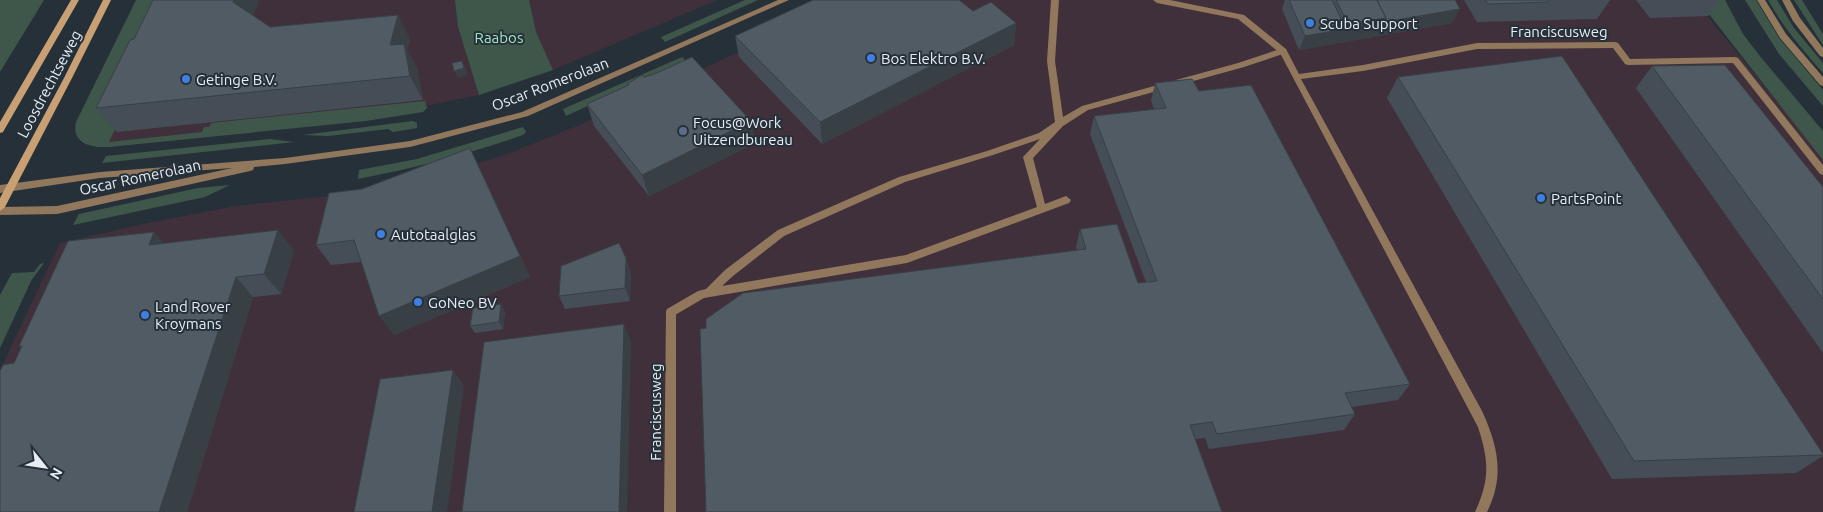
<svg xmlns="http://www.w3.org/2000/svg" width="1823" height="512" viewBox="0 0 1823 512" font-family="Ubuntu,sans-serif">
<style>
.industrial{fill:#40303c}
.green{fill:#3f574b}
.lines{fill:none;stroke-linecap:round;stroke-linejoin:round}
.service{fill:#91775c;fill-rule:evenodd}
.minor{fill:#91775c;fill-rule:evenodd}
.tertiary{fill:#91775c;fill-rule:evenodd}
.secondary{fill:#c8a074;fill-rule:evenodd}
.wall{fill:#454e56}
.shaded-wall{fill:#384046}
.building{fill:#505b64;stroke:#384046}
.shop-dot{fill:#3f7fe0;stroke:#263038;stroke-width:2}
.service-dot{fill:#5c6f8a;stroke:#263038;stroke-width:2}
.labels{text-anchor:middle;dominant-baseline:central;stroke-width:4;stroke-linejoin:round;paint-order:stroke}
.poi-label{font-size:15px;fill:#e7edf3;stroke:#263038;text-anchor:start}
.street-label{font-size:15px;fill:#e7edf3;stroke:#263038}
.park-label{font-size:15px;fill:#a1e4c2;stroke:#263038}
</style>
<rect width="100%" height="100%" fill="#263038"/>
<!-- industrial -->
<path class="industrial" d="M 176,0 L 455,0 L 458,27 L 479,95 L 396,112 L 108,142 Z
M 529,0 L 717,0 L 553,70 L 542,49 L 536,32 Z
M 852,0 L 1694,0 L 1823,157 L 1823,512 L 0,512 L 0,370 L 60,243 L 148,223 L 236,206 L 340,195 L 432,177 L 505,155 L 582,124 Z"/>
<!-- green -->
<path class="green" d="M 0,0 L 44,0 L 0,72 Z
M 136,0 L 175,0 L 109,142 L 202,132 L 204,127 L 209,127 L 211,123 L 425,101 L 427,108 L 423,112 L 366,121 L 109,147 C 91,148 71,143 76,122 Z
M 455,0 L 529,0 L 536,32 L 553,70 L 479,95 L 458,27 Z
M 745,0 L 758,0 L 665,42 L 661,37 Z
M 1698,0 L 1725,0 L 1743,34 L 1759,55 L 1823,131 L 1823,160 Z
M 1745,0 L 1756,0 L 1779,38 L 1823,90 L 1823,106 L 1779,54 Z
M 1768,0 L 1777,0 L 1794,28 L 1823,63 L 1823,73 C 1803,50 1783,27 1768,0 Z
M 1794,0 L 1802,0 L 1823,34 L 1823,45 Z
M 682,57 L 686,61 L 566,116 L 563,109 Z
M 413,121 L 417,123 L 417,128 L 393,132 L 388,129 L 328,136 L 303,135 Z
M 523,127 L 526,132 L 523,135 C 469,154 415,168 358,179 L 359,170 L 417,159 Z
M 270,139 L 294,142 L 102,163 L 106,156 Z
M 230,185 L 205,197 L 73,225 L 79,214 L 198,188 Z
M 44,263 L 31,281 L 0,348 L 0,295 L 12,273 L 34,272 L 40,264 Z"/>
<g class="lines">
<!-- service -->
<path class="service" d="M 1051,0 L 1059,0 L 1055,61 L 1063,117 L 1082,106 L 1165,83 L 1169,86 L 1168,88 L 1088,110 L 1063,126 L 1033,158 L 1045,204 L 1066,196 L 1071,200 L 1069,203 L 907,263 L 704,298 L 675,315 L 671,316 L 667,315 L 666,312 L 667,309 L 698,291 L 706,289 L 725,270 L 778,230 L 899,177 L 987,151 L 1039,133 L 1055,122 L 1047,61 ZM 1040,139 L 1023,157 L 1037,207 L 906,255 L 722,286 L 733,276 L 784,236 L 905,182 L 993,155 Z
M 1283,48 L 1287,51 L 1286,53 L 1244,67 L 1179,85 L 1175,82 L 1176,80 L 1238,63 Z"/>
<!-- minor -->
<path class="minor" d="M 778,0 L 789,0 L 528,116 L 410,147 L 285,164 L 254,167 L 253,170 L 250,171 L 57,214 L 0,215 L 0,207 L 57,206 L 232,168 L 100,178 L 0,193 L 0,185 L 100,172 L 285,158 L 410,141 L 522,112 Z
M 1153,0 L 1170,0 L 1244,15 L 1286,49 L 1299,74 L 1363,65 L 1477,43 L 1615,42 L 1618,43 L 1630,59 L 1735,57 L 1738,58 L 1823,165 L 1823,175 L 1820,174 L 1733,63 L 1628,65 L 1625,64 L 1613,48 L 1477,49 L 1363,71 L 1301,79 L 1482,411 C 1498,446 1505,476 1487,512 L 1475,512 C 1490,479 1489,461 1478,427 L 1280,53 L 1238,19 L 1157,3 Z
M 671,308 L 675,309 L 676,312 L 676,512 L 664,512 L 666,312 L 667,309 Z"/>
<!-- tertiary -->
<path class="tertiary" d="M 1757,0 L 1765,0 L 1786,34 L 1823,77 L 1823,86 L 1820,85 L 1780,38 Z
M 1782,0 L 1790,0 L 1800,18 L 1823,48 L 1823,57 L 1820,56 L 1793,21 Z"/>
<!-- secondary -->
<path class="secondary" d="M 71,0 L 79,0 L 3,132 L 0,133 L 0,122 Z
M 103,0 L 111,0 L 72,78 L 5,207 L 0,211 L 0,198 L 64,78 Z"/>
</g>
<!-- wall -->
<path class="wall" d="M 153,0 L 259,0 L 253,15 L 270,27 L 410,39 L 407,50 L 417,68 L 423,100 L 117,132 L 96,108 L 134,39 Z
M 1284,0 L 1455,0 L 1452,23 L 1299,50 L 1282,9 L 1285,0 Z
M 1464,0 L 1610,0 L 1597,19 L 1477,22 Z
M 1636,0 L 1720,0 L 1708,16 L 1650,18 Z
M 973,11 L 1016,23 L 1014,45 L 822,144 L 739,57 L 735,36 Z
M 1652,66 L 1823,187 L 1823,353 L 1636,88 Z
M 652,75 L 751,121 L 755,143 L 649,196 L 594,126 L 587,104 L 628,86 L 627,84 L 644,77 Z
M 1398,77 L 1823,456 L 1796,473 L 1612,479 L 1387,98 Z
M 1155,83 L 1199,91 L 1410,384 L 1398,400 L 1352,407 L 1355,414 L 1344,430 L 1209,449 L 1205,438 L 1196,439 L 706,328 L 1077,250 L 1076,247 L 1080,229 L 1138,283 L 1146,282 L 1090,134 L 1094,116 L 1154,109 L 1151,101 Z
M 480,169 L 530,277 L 394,335 L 361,262 L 331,265 L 316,245 L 362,189 Z
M 165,243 L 294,250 L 281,294 L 253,297 L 187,512 L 0,512 L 14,363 L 21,348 L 19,346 Z
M 631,271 L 630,301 L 565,309 L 559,296 Z
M 505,311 L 503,329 L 475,333 L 470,326 Z"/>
<!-- shaded-wall -->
<path class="shaded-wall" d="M 234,0 L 259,0 L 249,26 L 233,2 Z
M 1460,9 L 1452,23 L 1299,50 L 1305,36 L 1346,29 L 1348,24 L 1386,18 Z
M 398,15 L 410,39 L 407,50 L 417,68 L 423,100 L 410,76 L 390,45 Z
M 1016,23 L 1014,45 L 822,144 L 820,122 Z
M 462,61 L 466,69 L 467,76 L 458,78 L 454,71 Z
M 751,121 L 755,143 L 649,196 L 642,175 Z
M 470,148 L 530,277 L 394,335 L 379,316 Z
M 278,230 L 294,250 L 281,294 L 264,274 Z
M 154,232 L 173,252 L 149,245 Z
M 626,258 L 631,271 L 630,301 L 625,288 Z
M 236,277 L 253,297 L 187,512 L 159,512 Z
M 501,304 L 505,311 L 503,329 L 499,322 Z
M 624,324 L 631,341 L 627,512 L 619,512 Z
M 453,370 L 464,386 L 447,512 L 432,512 Z"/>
<!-- building -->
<path class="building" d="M 153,0 L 234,0 L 233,2 L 270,27 L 398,15 L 390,45 L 404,44 L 410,76 L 96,108 L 130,40 L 134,39 Z
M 813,0 L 959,0 L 973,11 L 991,2 L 1016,23 L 820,122 L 735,36 Z
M 1289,0 L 1332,0 L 1346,29 L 1305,36 Z
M 1336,0 L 1377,0 L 1386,18 L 1348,24 Z
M 1377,0 L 1455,0 L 1460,9 L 1384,22 L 1386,18 Z
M 1485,0 L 1548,0 L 1549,2 L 1488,4 Z
M 1562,56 L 1823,454 L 1823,455 L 1634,461 L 1398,77 Z
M 692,57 L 751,121 L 642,175 L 587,104 L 629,85 L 627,84 L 642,75 L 644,77 L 652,75 Z
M 462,61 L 464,68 L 454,71 L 452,63 Z
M 1725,65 L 1823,187 L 1823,299 L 1652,66 Z
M 1192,79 L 1199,91 L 1251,85 L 1410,384 L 1345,393 L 1355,414 L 1217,434 L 1212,422 L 1190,425 L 1222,512 L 706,512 L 700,329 L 706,328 L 706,319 L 743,293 L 1086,249 L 1080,229 L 1117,224 L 1138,283 L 1157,281 L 1094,116 L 1166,108 L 1155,83 Z
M 470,148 L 520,256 L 379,316 L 354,240 L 316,245 L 329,193 L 362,189 Z
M 278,230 L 264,274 L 236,277 L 159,512 L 0,512 L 0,371 L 3,365 L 14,363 L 22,346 L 19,346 L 68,241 L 154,232 L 149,245 Z
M 619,243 L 626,258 L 625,288 L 559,296 L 561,266 Z
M 501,304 L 499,322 L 470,326 L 473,308 Z
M 624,324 L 619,512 L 457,512 L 462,511 L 484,342 Z
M 453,370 L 432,512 L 354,512 L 380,379 Z"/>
<!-- markers -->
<g class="shop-dot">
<circle cx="1310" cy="23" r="5"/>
<circle cx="871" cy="58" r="5"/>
<circle cx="186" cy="79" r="5"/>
<circle cx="1541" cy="198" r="5"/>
<circle cx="381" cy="234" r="5"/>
<circle cx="418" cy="302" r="5"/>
<circle cx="145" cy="315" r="5"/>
</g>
<circle class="service-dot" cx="683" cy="131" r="5"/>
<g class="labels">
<!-- poi labels -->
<g class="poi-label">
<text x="1320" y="23">Scuba Support</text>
<text x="881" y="58">Bos Elektro B.V.</text>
<text x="196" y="79">Getinge B.V.</text>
<text x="693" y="122">Focus@Work<tspan x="693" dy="17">Uitzendbureau</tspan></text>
<text x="1551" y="198">PartsPoint</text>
<text x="391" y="234">Autotaalglas</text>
<text x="428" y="302">GoNeo BV</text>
<text x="155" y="306">Land Rover<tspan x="155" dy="17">Kroymans</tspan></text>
</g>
<!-- street labels -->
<g class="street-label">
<text x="1559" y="31">Franciscusweg</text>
<text transform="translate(49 84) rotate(-62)">Loosdrechtseweg</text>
<text transform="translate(550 84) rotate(-21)">Oscar Romerolaan</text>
<text transform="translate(140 177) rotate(-12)">Oscar Romerolaan</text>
<text transform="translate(655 412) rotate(-90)">Franciscusweg</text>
</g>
<!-- park labels -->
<g class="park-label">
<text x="499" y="37">Raabos</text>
</g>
</g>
<!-- north arrow -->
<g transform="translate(45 467) rotate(120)" stroke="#263038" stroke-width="4" paint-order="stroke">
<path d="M0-4L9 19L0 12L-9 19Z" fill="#e7edf3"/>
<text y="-8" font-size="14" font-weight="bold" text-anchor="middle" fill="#e7edf3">N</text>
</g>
</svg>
